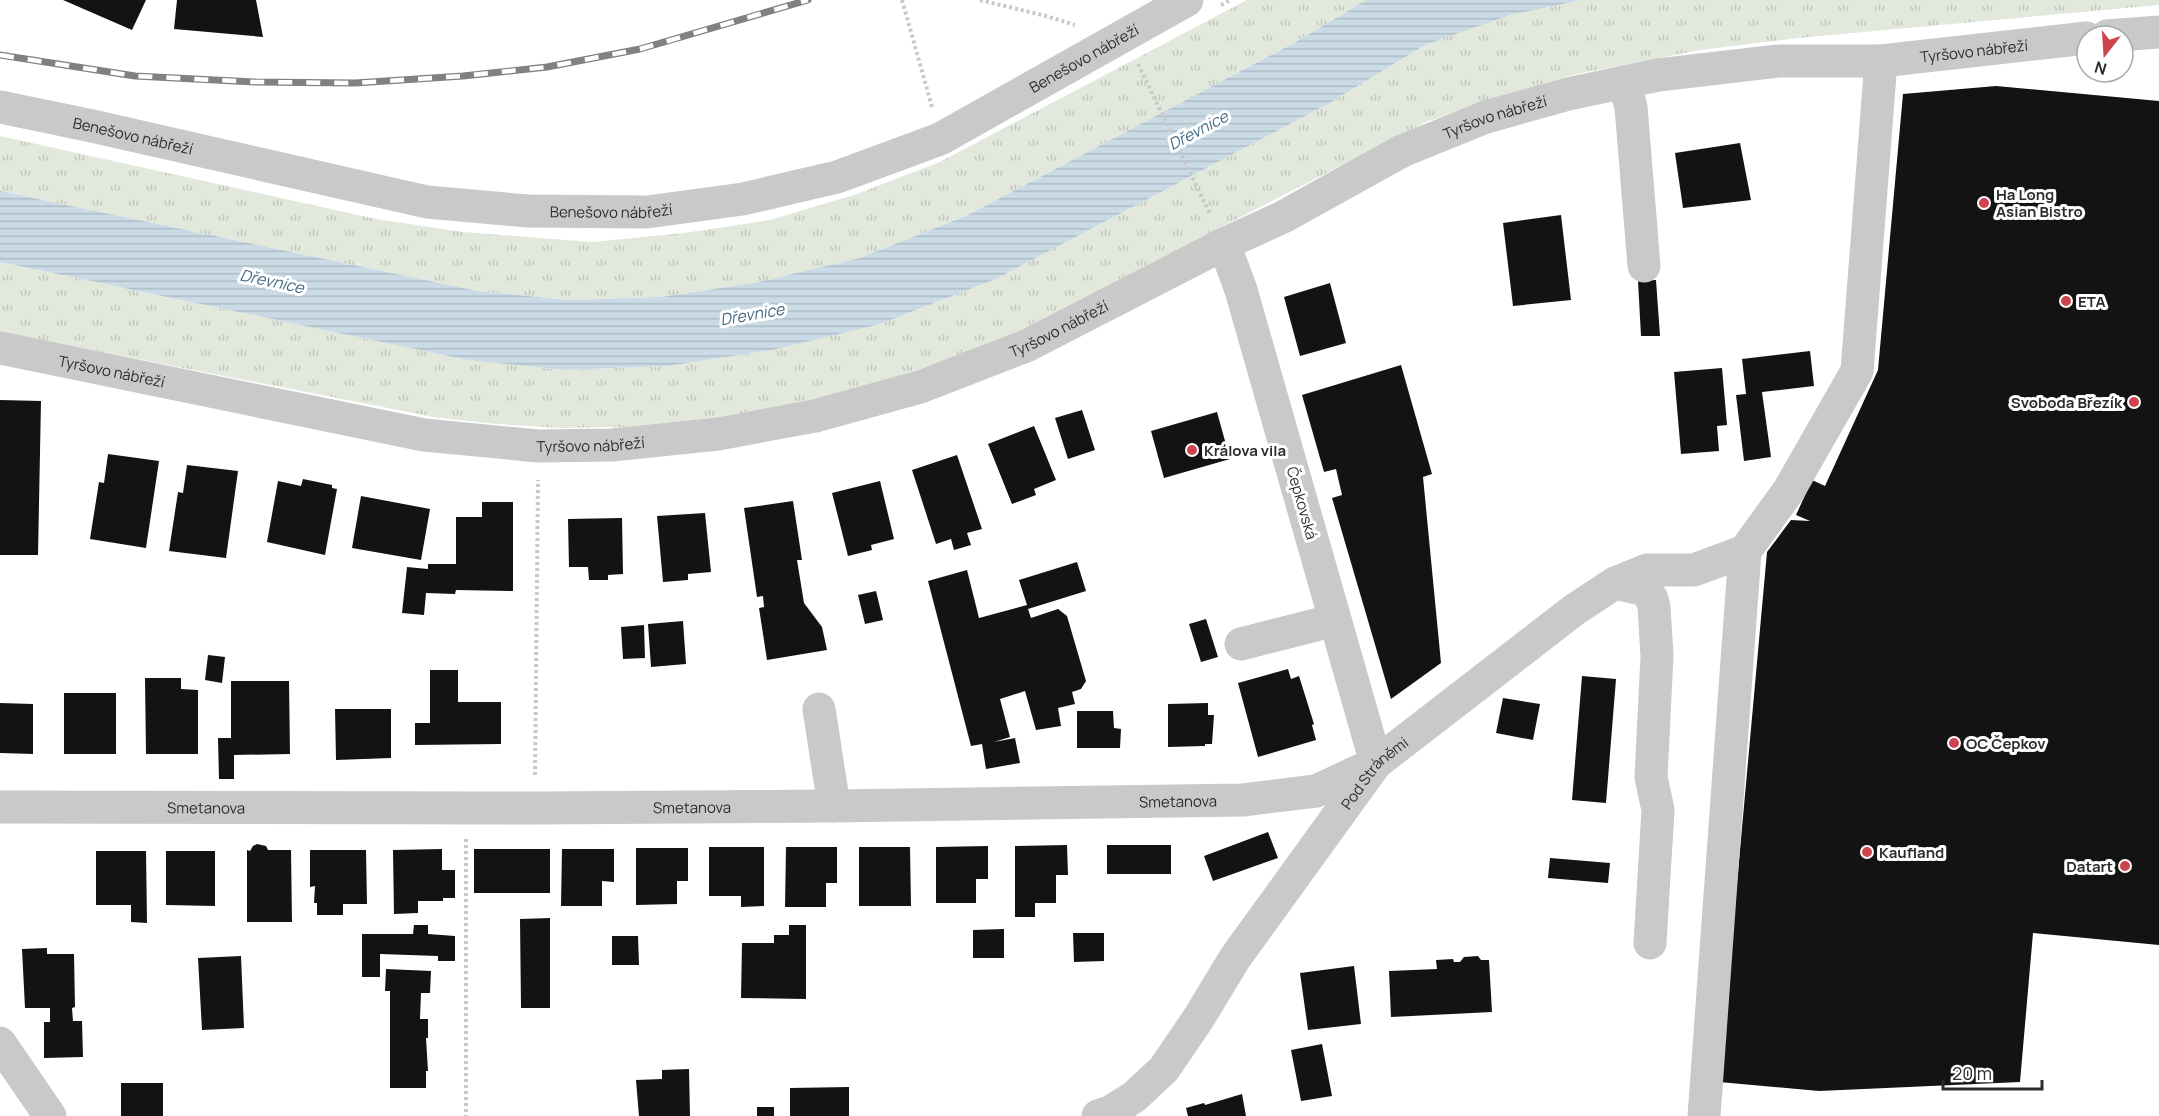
<svg xmlns="http://www.w3.org/2000/svg" width="2159" height="1116" viewBox="0 0 2159 1116" font-family="Manrope,sans-serif">
<style>
.grass{fill:url(#grass-tufts)}
.water{fill:url(#water-rules)}
.building{fill:#131313}
.lines{fill:none;stroke-linecap:round;stroke-linejoin:round}
.path{stroke:#c9c9c9;stroke-width:4;stroke-dasharray:3 3;stroke-linecap:butt}
.minor{stroke:#c9c9c9;stroke-width:33}
.rail-casing{stroke:#818181;stroke-width:7}
.rail{stroke:#fff;stroke-width:4.5;stroke-dasharray:14;stroke-linecap:butt}
.poi-dot{fill:#ce444e;stroke:#fff;stroke-width:2}
.labels{text-anchor:middle;dominant-baseline:central;stroke-width:6;stroke-linejoin:round;paint-order:stroke}
.street-label{font-size:15px;fill:#2c2c2c;stroke:#fff}
.poi-label{font-size:15px;font-weight:bold;fill:#2c2c2c;stroke:#fff;text-anchor:start}
.water-label{font-size:16px;font-style:italic;fill:#456c84;stroke:#fff}
</style>
<defs>
<pattern id="grass-tufts" width="24" height="20" patternUnits="userSpaceOnUse" patternTransform="scale(1.5)"><rect width="24" height="20" fill="#e2e8dc"/><path d="M3 7l-1-3M5 7V3M7 7l1-3M15 17l-1-3M17 17v-4M19 17l1-3" fill="none" stroke="#c2c7bd"/></pattern>
<pattern id="water-rules" width="6" height="5" patternUnits="userSpaceOnUse" patternTransform="scale(1.5)"><rect width="6" height="5" fill="#cadbe6"/><path d="M0 2.5h6" fill="none" stroke="#aebcc5"/></pattern>
</defs>
<rect width="100%" height="100%" fill="#fff"/>
<!-- grass -->
<path class="grass" d="M 1247,0 L 1366,0 L 1294,43 L 966,216 L 859,258 L 759,282 L 661,297 L 568,300 L 478,291 L 0,191 L 0,136 L 376,219 L 463,232 L 592,242 L 684,233 L 770,220 L 854,195 L 940,162 Z
M 1582,0 L 2159,0 L 2159,5 L 1808,37 L 1700,50 L 1572,75 L 1493,99 L 1426,122 L 999,341 L 897,377 L 802,403 L 712,418 L 624,427 L 561,428 L 497,424 L 439,418 L 0,332 L 0,262 L 467,360 L 565,370 L 668,366 L 773,350 L 880,324 L 996,279 L 1328,104 L 1425,45 L 1511,15 Z"/>
<!-- water -->
<path class="water" d="M 1366,0 L 1582,0 L 1511,15 L 1425,45 L 1328,104 L 996,279 L 880,324 L 773,350 L 668,366 L 565,370 L 467,360 L 0,262 L 0,191 L 478,291 L 568,300 L 661,297 L 759,282 L 859,258 L 966,216 L 1294,43 Z"/>
<!-- building -->
<path class="building" d="M 63,0 L 146,0 L 132,30 Z
M 177,0 L 256,0 L 263,37 L 174,29 Z
M 1996,86 L 2159,101 L 2159,945 L 2033,933 L 2020,1082 L 1819,1091 L 1719,1082 L 1767,552 L 1791,520 L 1810,521 L 1796,515 L 1812,480 L 1825,486 L 1878,370 L 1903,94 Z
M 1740,143 L 1751,200 L 1683,208 L 1675,153 Z
M 1561,215 L 1571,300 L 1513,306 L 1503,223 Z
M 1656,280 L 1660,336 L 1641,336 L 1638,281 Z
M 1330,283 L 1346,343 L 1300,356 L 1284,297 Z
M 1810,351 L 1814,386 L 1762,392 L 1771,457 L 1744,461 L 1736,395 L 1746,394 L 1742,359 Z
M 1401,365 L 1432,474 L 1423,477 L 1441,663 L 1391,699 L 1332,498 L 1342,495 L 1336,469 L 1324,472 L 1302,395 Z
M 1722,368 L 1727,425 L 1717,426 L 1719,451 L 1681,454 L 1674,372 Z
M 0,400 L 41,401 L 38,555 L 0,555 Z
M 1082,410 L 1095,450 L 1068,459 L 1055,418 Z
M 1217,412 L 1230,459 L 1164,478 L 1151,431 Z
M 1034,426 L 1056,480 L 1034,489 L 1036,495 L 1012,504 L 988,444 Z
M 108,454 L 159,461 L 146,548 L 90,539 L 99,482 L 104,483 Z
M 957,455 L 982,529 L 967,533 L 971,545 L 954,550 L 951,539 L 936,544 L 912,470 Z
M 187,465 L 238,471 L 226,558 L 169,551 L 178,492 L 183,493 Z
M 303,479 L 332,485 L 332,488 L 337,489 L 325,555 L 267,542 L 278,481 L 301,486 Z
M 880,481 L 894,539 L 871,545 L 872,550 L 848,556 L 832,493 Z
M 361,496 L 430,509 L 421,560 L 352,548 Z
M 793,501 L 802,560 L 797,560 L 804,603 L 822,627 L 827,650 L 767,660 L 759,608 L 764,607 L 763,596 L 757,597 L 744,508 Z
M 482,502 L 513,502 L 513,591 L 456,590 L 455,594 L 426,593 L 424,615 L 402,613 L 407,567 L 428,569 L 428,564 L 456,564 L 456,517 L 482,517 Z
M 705,513 L 711,572 L 688,574 L 688,580 L 663,582 L 657,516 Z
M 622,518 L 623,574 L 608,575 L 608,580 L 589,580 L 588,567 L 569,567 L 568,519 Z
M 1077,562 L 1086,591 L 1028,609 L 1031,618 L 1058,609 L 1067,616 L 1086,681 L 1081,689 L 1072,692 L 1075,704 L 1058,708 L 1061,726 L 1036,730 L 1025,691 L 1000,699 L 1010,737 L 994,742 L 1015,738 L 1020,763 L 986,769 L 982,744 L 971,746 L 928,581 L 967,570 L 979,618 L 1027,605 L 1019,580 Z
M 876,591 L 883,620 L 865,624 L 858,595 Z
M 1206,619 L 1218,657 L 1201,662 L 1189,624 Z
M 683,621 L 686,664 L 651,667 L 648,624 Z
M 644,625 L 645,658 L 623,659 L 621,627 Z
M 208,655 L 225,657 L 222,683 L 205,680 Z
M 1288,669 L 1291,679 L 1299,676 L 1314,724 L 1312,725 L 1316,740 L 1258,757 L 1238,683 Z
M 430,670 L 458,670 L 458,702 L 501,702 L 501,744 L 415,745 L 415,723 L 430,723 Z
M 1582,676 L 1616,679 L 1606,803 L 1572,800 Z
M 145,678 L 181,678 L 181,689 L 198,690 L 198,754 L 146,754 Z
M 231,681 L 289,681 L 290,754 L 234,755 L 234,779 L 219,779 L 218,738 L 231,738 Z
M 64,693 L 116,693 L 116,754 L 64,754 Z
M 1503,698 L 1540,704 L 1533,740 L 1496,733 Z
M 0,703 L 33,704 L 33,754 L 0,753 Z
M 1208,703 L 1208,715 L 1214,715 L 1212,744 L 1205,744 L 1205,746 L 1168,747 L 1168,704 Z
M 335,709 L 391,709 L 391,758 L 336,760 Z
M 1077,711 L 1113,711 L 1114,728 L 1121,729 L 1120,748 L 1077,748 Z
M 1268,832 L 1278,858 L 1213,881 L 1204,856 Z
M 257,844 L 266,846 L 268,850 L 291,850 L 292,922 L 247,922 L 247,850 L 250,851 L 253,846 Z
M 1067,845 L 1068,875 L 1056,875 L 1056,903 L 1035,903 L 1035,917 L 1015,917 L 1015,846 Z
M 1107,845 L 1171,845 L 1171,874 L 1107,874 Z
M 988,846 L 988,879 L 976,879 L 976,903 L 936,903 L 936,847 Z
M 709,847 L 764,847 L 764,906 L 741,907 L 741,896 L 709,896 Z
M 786,847 L 837,847 L 837,883 L 826,883 L 826,907 L 785,907 Z
M 859,847 L 910,847 L 911,906 L 859,906 Z
M 636,848 L 688,848 L 688,881 L 677,881 L 677,904 L 636,905 Z
M 442,849 L 442,870 L 455,870 L 455,898 L 443,898 L 443,901 L 418,901 L 418,913 L 394,914 L 393,850 Z
M 474,849 L 550,849 L 550,893 L 474,893 Z
M 562,849 L 614,849 L 614,882 L 602,881 L 602,906 L 561,906 Z
M 310,850 L 366,850 L 367,904 L 343,904 L 343,915 L 317,915 L 317,903 L 314,903 L 315,886 L 310,887 Z
M 96,851 L 146,851 L 147,923 L 131,922 L 131,905 L 96,905 Z
M 166,851 L 215,851 L 215,906 L 166,905 Z
M 1550,858 L 1610,863 L 1608,883 L 1548,878 Z
M 550,918 L 550,1008 L 521,1008 L 520,919 Z
M 414,925 L 428,925 L 428,934 L 455,936 L 455,961 L 438,961 L 438,956 L 380,954 L 380,977 L 362,977 L 362,934 L 413,934 Z
M 789,925 L 806,925 L 806,999 L 741,998 L 742,943 L 774,943 L 774,935 L 789,935 Z
M 1004,929 L 1004,958 L 973,958 L 973,930 Z
M 1073,933 L 1104,933 L 1104,961 L 1074,962 Z
M 612,936 L 638,936 L 639,965 L 612,965 Z
M 47,948 L 47,954 L 74,954 L 75,1007 L 72,1008 L 73,1021 L 82,1021 L 83,1057 L 44,1058 L 44,1022 L 50,1022 L 50,1008 L 25,1008 L 22,949 Z
M 241,956 L 244,1028 L 202,1030 L 198,958 Z
M 1478,956 L 1481,960 L 1489,960 L 1492,1012 L 1391,1017 L 1389,971 L 1437,969 L 1436,960 L 1453,959 L 1454,962 L 1460,962 L 1464,957 Z
M 1354,966 L 1361,1024 L 1308,1030 L 1300,973 Z
M 386,969 L 431,971 L 430,993 L 421,993 L 420,1019 L 428,1019 L 428,1038 L 426,1038 L 428,1071 L 426,1071 L 426,1088 L 390,1088 L 390,991 L 385,991 Z
M 1322,1044 L 1332,1096 L 1301,1101 L 1291,1050 Z
M 689,1069 L 690,1116 L 639,1116 L 636,1080 L 662,1079 L 662,1070 Z
M 121,1083 L 163,1083 L 163,1116 L 121,1116 Z
M 849,1087 L 849,1116 L 790,1116 L 790,1088 Z
M 1242,1094 L 1246,1116 L 1188,1116 L 1186,1108 L 1204,1103 L 1205,1105 Z
M 757,1107 L 774,1107 L 774,1116 L 757,1116 Z"/>
<g class="lines">
<!-- path -->
<path class="path" d="M 902,0 L 932,107
M 980,0 L 1046,16 L 1075,25
M 1221,5 L 1230,0
M 1138,64 L 1210,214
M 535,775 L 538,480
M 466,839 L 466,1116"/>
<!-- minor -->
<g class="minor">
<path d="M 2107,36 L 2159,32"/>
<path d="M 1624,82 L 1631,107 L 1644,266"/>
<path id="s1" d="M 0,107 L 92,126 L 427,202 L 528,211 L 647,212 L 743,199 L 837,177 L 940,139 L 1187,0"/>
<path id="s2" d="M 0,348 L 424,435 L 538,446 L 612,445 L 718,434 L 815,416 L 920,387 L 1026,346 L 1224,244 L 1283,217 L 1402,151 L 1486,117 L 1568,94 L 1658,75 L 1778,61 L 1881,61 L 2087,38"/>
<path d="M 1615,583 L 1645,590 L 1652,599 L 1654,607 L 1657,656 L 1651,777 L 1658,810 L 1650,943"/>
<path d="M 1241,644 L 1335,620"/>
<path d="M 819,709 L 834,806"/>
<path id="s3" d="M 0,807 L 535,808 L 834,806 L 1243,800 L 1316,791 L 1376,763 L 1241,290 L 1224,244"/>
<path d="M 0,1043 L 50,1116"/>
<path id="s4" d="M 1098,1116 L 1110,1112 L 1134,1097 L 1164,1069 L 1198,1019 L 1235,958 L 1376,763 L 1574,610 L 1615,583 L 1647,570 L 1694,570 L 1745,551"/>
<path d="M 1704,1116 L 1745,551 L 1789,490 L 1857,371 L 1881,61"/>
</g>
<!-- rail casing -->
<g class="rail-casing">
<path id="rail" d="M 0,55 L 135,76 L 255,82 L 355,83 L 463,76 L 547,67 L 640,49 L 808,0"/>
</g>
<!-- rail -->
<use href="#rail" class="rail"/>
</g>
<!-- markers -->
<g class="poi-dot">
<circle cx="1984" cy="203" r="6"/>
<circle cx="2066" cy="301" r="6"/>
<circle cx="2134" cy="402" r="6"/>
<circle cx="1192" cy="450" r="6"/>
<circle cx="1954" cy="743" r="6"/>
<circle cx="1867" cy="852" r="6"/>
<circle cx="2125" cy="866" r="6"/>
</g>
<g class="labels">
<!-- street labels -->
<g class="street-label">
<text stroke="none"><textPath href="#s2" startOffset="2058">Tyršovo nábřeží</textPath></text>
<text stroke="none"><textPath href="#s1" startOffset="1126">Benešovo nábřeží</textPath></text>
<text stroke="none"><textPath href="#s2" startOffset="1572">Tyršovo nábřeží</textPath></text>
<text stroke="none"><textPath href="#s1" startOffset="136">Benešovo nábřeží</textPath></text>
<text stroke="none"><textPath href="#s1" startOffset="622">Benešovo nábřeží</textPath></text>
<text stroke="none"><textPath href="#s2" startOffset="1086">Tyršovo nábřeží</textPath></text>
<text stroke="none"><textPath href="#s2" startOffset="114">Tyršovo nábřeží</textPath></text>
<text stroke="none"><textPath href="#s2" startOffset="600">Tyršovo nábřeží</textPath></text>
<text transform="translate(1302 503) rotate(74)">Čepkovská</text>
<text stroke="none"><textPath href="#s4" startOffset="446">Pod Stráněmi</textPath></text>
<text stroke="none"><textPath href="#s3" startOffset="1178">Smetanova</textPath></text>
<text stroke="none"><textPath href="#s3" startOffset="692">Smetanova</textPath></text>
<text stroke="none"><textPath href="#s3" startOffset="206">Smetanova</textPath></text>
</g>
<!-- poi labels -->
<g class="poi-label">
<text x="1996" y="194">Ha Long<tspan x="1996" dy="17">Asian Bistro</tspan></text>
<text x="2078" y="301">ETA</text>
<text x="2122" y="402" text-anchor="end">Svoboda Březík</text>
<text x="1204" y="450">Králova vila</text>
<text x="1966" y="743">OC Čepkov</text>
<text x="1879" y="852">Kaufland</text>
<text x="2113" y="866" text-anchor="end">Datart</text>
</g>
<!-- water labels -->
<g class="water-label">
<text transform="translate(1198 130) rotate(-28)">Dřevnice</text>
<text transform="translate(272 281) rotate(12)">Dřevnice</text>
<text transform="translate(752 314) rotate(-10)">Dřevnice</text>
</g>
</g>
<!-- north arrow -->
<g transform="translate(2105 54) rotate(197)"><circle r="28" fill="#ffffff" stroke="#ababab" stroke-width="1.5"/>
<path d="M0-4.5L10 22L0 15L-10 22Z" fill="#ce444e"/>
<text y="-9" font-size="16" font-weight="bold" text-anchor="middle" fill="#2c2c2c">N</text>
</g>
<!-- scale -->
<path d="M1943 1080v9h99v-9" fill="none" stroke="#2c2c2c" stroke-width="3"/>
<text x="1952" y="1080" font-size="18" fill="#2c2c2c" stroke="#ffffff" stroke-width="4.5" paint-order="stroke">20 m</text>
</svg>
